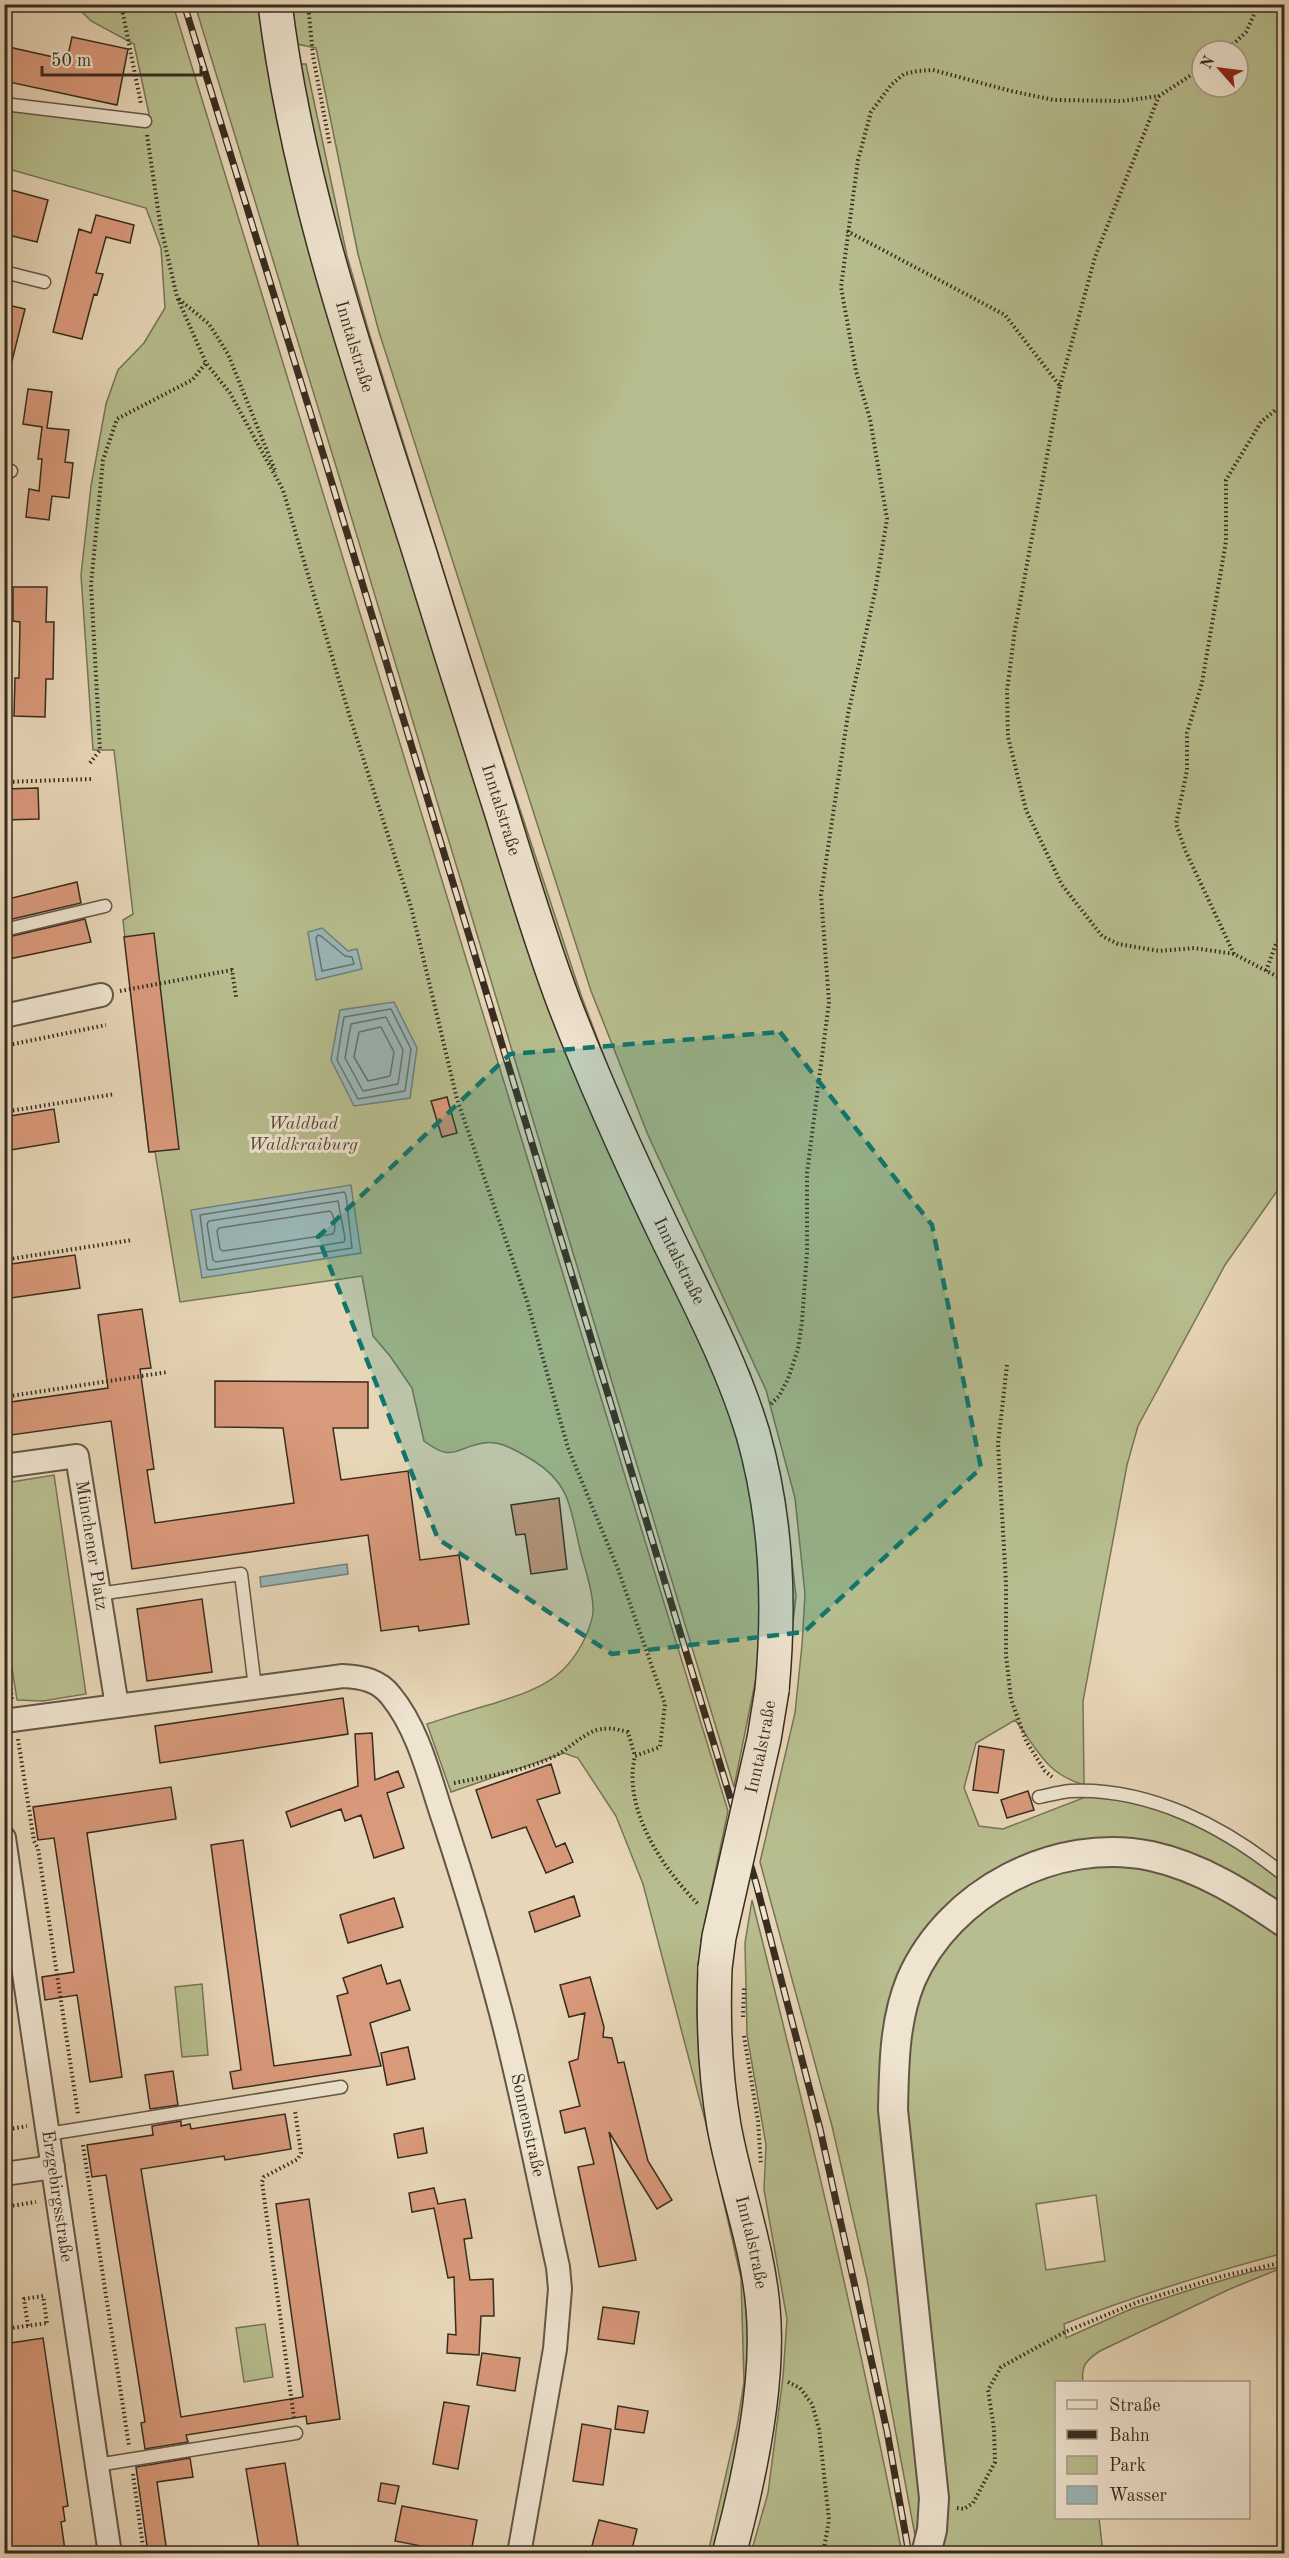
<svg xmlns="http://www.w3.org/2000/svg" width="1289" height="2558" viewBox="0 0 1289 2558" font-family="'Old Standard TT',serif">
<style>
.green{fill:#b7bd8e;stroke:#777457;stroke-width:1.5;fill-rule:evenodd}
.water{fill:#9ab7b8;stroke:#727f7b;stroke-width:1.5}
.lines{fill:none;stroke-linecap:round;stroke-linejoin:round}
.shore{stroke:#68726c;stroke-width:1.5}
.building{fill:#d9997b;stroke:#372c20;stroke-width:1.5}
.service-casing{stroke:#635646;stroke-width:15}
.minor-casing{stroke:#635646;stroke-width:26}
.tertiary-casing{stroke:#635646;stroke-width:32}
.secondary-casing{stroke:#372c20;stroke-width:36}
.path{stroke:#372c20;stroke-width:4;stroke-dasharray:1.5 3;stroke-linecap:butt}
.service{stroke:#efe4d0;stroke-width:12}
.minor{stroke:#efe4d0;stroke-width:22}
.tertiary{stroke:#efe4d0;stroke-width:28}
.secondary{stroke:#efe4d0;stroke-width:33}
.rail-casing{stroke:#372c20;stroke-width:7}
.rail{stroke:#efe4d0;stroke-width:4.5;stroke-dasharray:14;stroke-linecap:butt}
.secondary-bridge-casing{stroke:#372c20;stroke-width:36;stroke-linecap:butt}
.secondary-bridge{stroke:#efe4d0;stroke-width:33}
.marked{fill:#0f766e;fill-opacity:0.2;stroke:#0f766e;stroke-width:4.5;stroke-dasharray:12 8;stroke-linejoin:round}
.labels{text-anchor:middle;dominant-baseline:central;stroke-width:6;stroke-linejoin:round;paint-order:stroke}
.street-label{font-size:18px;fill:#372c20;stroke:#efe4d0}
.park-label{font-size:18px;font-style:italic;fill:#514936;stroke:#efe4d0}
</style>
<rect width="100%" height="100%" fill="#e7d6b7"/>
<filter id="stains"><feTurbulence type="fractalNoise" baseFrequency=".00333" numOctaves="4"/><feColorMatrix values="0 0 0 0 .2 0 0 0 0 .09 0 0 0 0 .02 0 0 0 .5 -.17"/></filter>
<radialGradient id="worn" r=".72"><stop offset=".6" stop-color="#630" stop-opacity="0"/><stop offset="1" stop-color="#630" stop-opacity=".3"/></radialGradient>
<!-- green -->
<path class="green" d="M 75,5 L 173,5 L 728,1811 L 701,1940 L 697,2012 L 699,2052 L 710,2118 L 749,2278 L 752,2376 L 718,2553 L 708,2553 L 737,2426 L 744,2382 L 741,2278 L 705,2120 L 643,1884 L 616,1816 L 578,1758 L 564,1753 L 451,1792 L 427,1724 C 449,1717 470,1710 492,1704 C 535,1690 564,1682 585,1638 C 589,1629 594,1617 593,1608 C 593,1589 583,1564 579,1545 C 570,1507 570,1484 534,1461 C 519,1452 501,1440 483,1443 C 455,1448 453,1463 424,1441 L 412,1388 L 390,1356 L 373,1336 L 362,1276 L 180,1302 L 155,1152 L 149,1152 L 123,920 L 133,914 L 114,750 L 93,750 L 81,575 L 91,486 L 106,404 L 118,370 L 144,343 L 165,308 L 161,248 L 146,208 L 5,168 L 4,109 L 139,127 L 149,114 L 134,44 L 91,21 Z
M 195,5 L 262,5 L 341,342 L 740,1443 L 763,1562 L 760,1643 L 756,1678 L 734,1787 L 335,463 Z
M 287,5 L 1284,5 L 1284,1181 L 1225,1265 L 1138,1426 L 1127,1465 L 1083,1701 L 1084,1785 C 1045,1773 1039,1751 1015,1720 L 976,1743 L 964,1788 L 979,1826 L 1003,1829 L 1088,1796 L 1123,1801 L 1163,1810 L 1200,1826 L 1255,1859 L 1284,1882 L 1284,1911 L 1238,1881 L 1060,1849 L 902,1975 L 922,2486 L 917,2546 L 867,2279 L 832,2126 L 760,1862 L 795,1713 L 802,1645 L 805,1594 L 795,1498 L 766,1390 L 648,1135 L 591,991 L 379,332 L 358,254 L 316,48 L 292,43 ZM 1202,51 L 1238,51 L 1238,87 L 1202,87 Z
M 296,64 L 306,64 L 347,256 L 370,336 L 475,672 L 581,995 L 613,1080 L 639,1140 L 750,1373 L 740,1367 L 635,1141 L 575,996 L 342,258 Z
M 769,1435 L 785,1501 L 796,1596 L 783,1712 Z
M 54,1475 L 86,1694 L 43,1701 L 17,1700 L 4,1617 L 5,1483 Z
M 1108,1865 L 1147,1868 L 1194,1883 L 1284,1936 L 1284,2253 C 1209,2273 1136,2295 1064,2324 L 1066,2338 L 1131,2309 L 1196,2288 L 1254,2271 L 1284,2267 L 1230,2289 L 1100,2351 C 1086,2360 1081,2366 1083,2382 L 1056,2382 L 1056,2518 L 1099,2518 L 1103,2553 L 939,2554 L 905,2112 C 905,2075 906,2038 916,2003 C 932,1950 994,1892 1045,1874 C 1064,1867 1089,1868 1108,1865 ZM 1096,2195 L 1105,2261 L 1046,2270 L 1036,2204 Z
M 752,1900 C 807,2117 859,2334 902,2553 L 751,2553 L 768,2493 L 783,2377 L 787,2319 L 764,2190 L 766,2145 L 747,2035 L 745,1943 Z
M 202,1984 L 208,2055 L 182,2057 L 175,1987 Z
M 265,2324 L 273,2377 L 244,2382 L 236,2328 Z"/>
<!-- water -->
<path class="water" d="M 322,928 L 348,951 L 357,949 L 362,969 L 316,980 L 308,932 Z
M 394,1002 L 417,1048 L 410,1098 L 354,1106 L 331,1060 L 340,1010 Z
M 351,1185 L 361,1253 L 202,1278 L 191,1210 Z
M 347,1564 L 348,1574 L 261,1587 L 260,1577 Z"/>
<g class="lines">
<!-- shore -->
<path class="shore" d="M 318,935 L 321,936 L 345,956 L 352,957 L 354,964 L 322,971 L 316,938 Z
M 391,1009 L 411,1049 L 405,1091 L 358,1099 L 337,1060 L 344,1017 Z
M 386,1017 L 403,1050 L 398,1084 L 363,1091 L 345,1058 L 351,1024 Z
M 381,1027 L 394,1052 L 390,1076 L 368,1081 L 354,1057 L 359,1032 Z
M 344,1192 L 346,1195 L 352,1248 L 210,1270 L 207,1269 L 200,1215 Z
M 338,1201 L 345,1238 L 344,1242 L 216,1262 L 213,1260 L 207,1224 L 209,1221 Z
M 330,1211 C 334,1215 337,1229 333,1234 L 223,1251 L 220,1249 L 217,1231 L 219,1228 Z"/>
</g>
<!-- building -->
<path class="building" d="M 72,37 L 128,49 L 117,105 L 4,81 L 4,46 L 67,60 Z
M 4,188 L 48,200 L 37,242 L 4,234 Z
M 96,215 L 134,225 L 130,243 L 106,237 L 96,273 L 103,274 L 97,295 L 94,294 L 82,339 L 53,332 L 79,229 L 91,233 Z
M 4,304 L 25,309 L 11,365 L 4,364 Z
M 28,389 L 52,392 L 47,428 L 69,430 L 65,462 L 73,463 L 69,498 L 52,496 L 49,520 L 26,517 L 29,489 L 39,491 L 42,459 L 38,459 L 42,427 L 23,424 Z
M 13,587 L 47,587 L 46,622 L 54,622 L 53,679 L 46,679 L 45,717 L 14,716 L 15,678 L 19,678 L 20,622 L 13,621 Z
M 38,788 L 39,819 L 4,820 L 4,789 Z
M 77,882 L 81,903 L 4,921 L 4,900 Z
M 85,919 L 91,942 L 4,960 L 4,938 Z
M 154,933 L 179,1149 L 149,1152 L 124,937 Z
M 447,1097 L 457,1133 L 442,1137 L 431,1101 Z
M 54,1109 L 59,1142 L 4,1151 L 4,1117 Z
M 75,1255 L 80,1288 L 4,1299 L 4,1265 Z
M 142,1309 L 151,1368 L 140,1369 L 154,1469 L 147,1470 L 155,1523 L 294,1503 L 283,1428 L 215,1427 L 215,1381 L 368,1382 L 368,1428 L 333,1428 L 341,1480 L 408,1471 L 420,1560 L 459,1555 L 469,1624 L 419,1631 L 418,1626 L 381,1631 L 368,1535 L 132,1569 L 111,1421 L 4,1436 L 4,1403 L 108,1388 L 98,1315 Z
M 559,1498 L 567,1569 L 531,1574 L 525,1534 L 516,1535 L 511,1505 Z
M 202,1599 L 212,1672 L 147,1681 L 137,1609 Z
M 343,1698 L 348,1734 L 160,1763 L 155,1726 Z
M 372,1733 L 375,1780 L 398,1771 L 404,1787 L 387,1793 L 404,1848 L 374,1858 L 361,1815 L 345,1821 L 341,1809 L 291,1827 L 286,1812 L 358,1786 L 355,1734 Z
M 979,1746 L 1004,1750 L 998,1793 L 973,1790 Z
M 551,1764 L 560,1793 L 537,1800 L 556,1847 L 565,1843 L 573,1862 L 546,1873 L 526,1827 L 492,1838 L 476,1790 Z
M 171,1787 L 176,1819 L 87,1833 L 122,2077 L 90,2082 L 77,1995 L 45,2000 L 42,1977 L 74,1972 L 54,1838 L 38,1840 L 33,1807 Z
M 1028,1791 L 1034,1810 L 1007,1818 L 1001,1800 Z
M 243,1840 L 274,2066 L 351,2055 L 337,1996 L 348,1993 L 343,1978 L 381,1965 L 387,1984 L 400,1980 L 410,2010 L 370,2023 L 381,2066 L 233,2089 L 230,2072 L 241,2070 L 211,1845 Z
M 574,1896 L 580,1916 L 535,1932 L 529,1912 Z
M 394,1898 L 403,1927 L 348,1943 L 340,1915 Z
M 590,1977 L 604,2027 L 603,2037 L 612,2038 L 618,2063 L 624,2062 L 648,2161 L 672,2200 L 657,2209 L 609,2132 L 636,2260 L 599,2267 L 578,2167 L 594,2164 L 585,2128 L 565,2133 L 560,2111 L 580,2106 L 569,2062 L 578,2059 L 585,2013 L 569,2017 L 560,1985 Z
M 408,2047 L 415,2079 L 387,2085 L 381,2053 Z
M 173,2071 L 178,2105 L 150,2109 L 145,2075 Z
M 285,2114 L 291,2149 L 225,2160 L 224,2156 L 141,2169 L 181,2417 L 303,2397 L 276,2204 L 309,2199 L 340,2419 L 307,2424 L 306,2416 L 186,2435 L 188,2442 L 145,2449 L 141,2423 L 145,2422 L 106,2175 L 92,2177 L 87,2145 L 153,2135 L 152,2126 L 181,2121 L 181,2126 L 190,2124 L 191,2129 Z
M 423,2128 L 427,2153 L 398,2158 L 394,2134 Z
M 434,2188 L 438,2204 L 465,2199 L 472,2238 L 464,2239 L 470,2280 L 493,2279 L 494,2316 L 481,2316 L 479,2355 L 447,2353 L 448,2334 L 456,2335 L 454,2277 L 448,2278 L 434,2208 L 412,2212 L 409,2193 Z
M 603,2307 L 639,2312 L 634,2344 L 598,2339 Z
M 43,2338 L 68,2506 L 63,2507 L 65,2521 L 61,2522 L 65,2550 L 53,2553 L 12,2553 L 4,2500 L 4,2344 Z
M 482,2353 L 520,2358 L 515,2391 L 477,2385 Z
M 444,2402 L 469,2406 L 458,2469 L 433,2464 Z
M 618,2406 L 648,2411 L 644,2433 L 615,2429 Z
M 582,2424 L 611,2429 L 603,2485 L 573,2481 Z
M 190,2458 L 193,2477 L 157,2482 L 167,2553 L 148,2553 L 136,2467 Z
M 285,2463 L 299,2551 L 260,2553 L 246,2469 Z
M 381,2483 L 399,2486 L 395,2504 L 378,2501 Z
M 402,2506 L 477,2520 L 471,2553 L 441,2553 L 442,2550 L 395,2541 Z
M 599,2520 L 637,2529 L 631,2553 L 590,2553 Z"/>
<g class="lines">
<!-- service casing -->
<g class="service-casing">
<path id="service" d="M 4,104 L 145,121
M 4,272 L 44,282
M 4,470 L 11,471
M 4,930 L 105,906
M 98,1594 L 241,1574 L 255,1687
M 1039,1797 C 1049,1795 1060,1792 1070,1791 C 1149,1787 1225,1827 1284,1875
M 48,2134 L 341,2087
M 97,2465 L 296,2433"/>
</g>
<!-- minor casing -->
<g class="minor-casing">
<g id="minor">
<path d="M 4,1016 L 101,995"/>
<path id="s1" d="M 4,1466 L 77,1456 L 117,1706"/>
<path id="s2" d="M 4,1721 L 343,1676 C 362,1677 379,1680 391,1696 C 419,1730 430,1780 444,1821 C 465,1885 484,1948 501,2013 C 523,2097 539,2182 558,2267 L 560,2289 L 555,2349 L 519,2554"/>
<path id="s3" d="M 4,1838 L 110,2554"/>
<path d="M 4,2174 L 53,2167"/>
</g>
</g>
<!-- tertiary casing -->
<g class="tertiary-casing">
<path id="tertiary" d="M 926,2554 L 932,2530 L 934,2498 L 893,2110 C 894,2067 894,2021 911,1980 C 949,1892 1057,1836 1151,1856 C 1201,1867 1243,1894 1284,1922"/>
</g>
<!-- secondary casing -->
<g class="secondary-casing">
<g id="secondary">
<path id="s4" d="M 275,4 C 298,192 363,374 420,554 C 447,642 475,729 503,817 C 522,879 541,942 564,1003 C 594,1081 628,1156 664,1231 C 696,1297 732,1364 753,1434 C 777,1519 780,1603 772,1690"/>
<path id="s5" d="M 715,1968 C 713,2021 715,2074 724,2126 C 735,2187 758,2246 763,2308 C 770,2383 749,2480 729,2554"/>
</g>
</g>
<!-- path -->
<path class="path" d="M 121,4 L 141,104
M 308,4 L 313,56 L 330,146
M 1226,51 L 1246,32 L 1259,4
M 147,135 L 160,223 L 177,297 L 206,363 L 230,393 L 283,490 L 349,714 L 411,907 L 457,1099 L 527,1301 L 568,1448 L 618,1569 L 665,1704 L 660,1747 L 635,1756 C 622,1809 663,1869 699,1905
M 847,231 L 1005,315 L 1060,386 L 1015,629 L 1007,691 L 1008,737 L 1026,810 L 1062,885 L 1102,936 L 1118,944 L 1159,951 L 1194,948 L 1234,954 L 1284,980
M 179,299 L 209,324 L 228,354 L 276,473
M 1060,386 L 1095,257 L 1159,96
M 90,763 L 100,750 L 91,585 L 103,460 L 117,419 L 192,380 L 206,363
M 4,782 L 92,779
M 1234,954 L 1186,852 L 1176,824 L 1187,770 L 1187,733 L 1202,683 L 1226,541 L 1226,480 L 1261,422 L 1284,403
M 1266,971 L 1276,944 L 1284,933
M 120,991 L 232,970 L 236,997
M 4,1046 L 106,1025
M 4,1112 L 115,1094
M 4,1260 L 132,1240
M 1007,1365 L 998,1444 L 1006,1583 L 1006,1655 L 1011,1699 L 1026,1741 L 1045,1771 L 1052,1777
M 4,1397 L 168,1372
M 771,1404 L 779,1396 L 788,1379 L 798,1349 L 802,1321 L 807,1253 L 807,1173 L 829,1002 L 821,895 L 848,714 L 875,592 L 887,519 L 870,419 L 856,371 L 841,287 L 858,160 L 871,112 L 891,85 L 904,74 L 918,71 L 933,70 L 1011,91 L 1054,100 L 1122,101 L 1159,96 L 1202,68
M 4,1644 L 12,1699
M 18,1739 L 34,1841 L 38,1848 L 78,2114
M 454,1783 C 488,1776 521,1772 553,1757 C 568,1750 581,1735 597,1730 C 609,1727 616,1729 628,1732 L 635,1756
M 743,2017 L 744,1988
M 744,2036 L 758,2121 L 761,2165
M 4,2130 L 27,2126
M 83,2145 L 129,2446
M 4,2207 L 36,2202
M 28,2326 L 24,2299 L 43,2296 L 47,2323
M 4,2329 L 48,2323
M 788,2382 L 800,2388 L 812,2404 L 819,2429 L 829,2520 L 823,2554
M 294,2418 L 262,2182 L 264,2177 L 298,2159 L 301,2153 L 295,2111
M 133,2474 L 144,2554
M 957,2508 L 964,2509 L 973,2503 L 995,2462 L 994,2429 L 988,2390 L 1001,2367 L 1065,2332 L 1138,2302 L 1223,2276 L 1284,2262"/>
<!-- service -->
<use href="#service" class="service"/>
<!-- minor -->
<use href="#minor" class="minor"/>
<!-- tertiary -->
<use href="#tertiary" class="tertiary"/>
<!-- secondary -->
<use href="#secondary" class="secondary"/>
<!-- rail casing -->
<g class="rail-casing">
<path id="rail" d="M 184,4 L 324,457 L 756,1883 L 820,2129 L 887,2431 L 909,2554"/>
</g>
<!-- rail -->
<use href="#rail" class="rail"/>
<!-- secondary-bridge casing -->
<g class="secondary-bridge-casing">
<g id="secondary-bridge">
<path id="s6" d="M 715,1968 L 719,1937 L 764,1739 L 772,1690"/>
</g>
</g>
<!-- secondary-bridge -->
<use href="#secondary-bridge" class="secondary-bridge"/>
</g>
<!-- marked area -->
<path class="marked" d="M 780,1032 L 932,1225 L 981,1468 L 804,1632 L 612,1654 L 438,1539 L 318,1237 L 510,1054 Z"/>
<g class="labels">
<!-- street labels -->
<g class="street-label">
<text stroke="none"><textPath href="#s4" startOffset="352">Inntalstraße</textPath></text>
<text stroke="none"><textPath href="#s4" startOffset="838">Inntalstraße</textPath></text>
<text stroke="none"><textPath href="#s4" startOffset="1324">Inntalstraße</textPath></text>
<text stroke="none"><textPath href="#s1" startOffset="164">Münchener Platz</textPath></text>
<text stroke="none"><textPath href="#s6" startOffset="226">Inntalstraße</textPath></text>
<text stroke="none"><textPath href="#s2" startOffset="848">Sonnenstraße</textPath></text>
<text stroke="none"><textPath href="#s3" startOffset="362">Erzgebirgsstraße</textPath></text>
<text stroke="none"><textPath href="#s5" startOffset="278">Inntalstraße</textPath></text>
</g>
<!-- park labels -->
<g class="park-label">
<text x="303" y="1124">Waldbad<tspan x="303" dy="21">Waldkraiburg</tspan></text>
</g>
</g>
<!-- margin -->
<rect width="1289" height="2558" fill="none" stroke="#e7d6b7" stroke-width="24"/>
<rect x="6" y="6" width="1277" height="2546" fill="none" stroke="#372c20" stroke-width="3"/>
<rect x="12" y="12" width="1265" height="2534" fill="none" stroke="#372c20" stroke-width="1.5"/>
<!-- legend -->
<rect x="1055" y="2381" width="195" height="138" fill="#efe4d0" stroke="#a59a8a" stroke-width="1.5"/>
<rect x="1067" y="2400" width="30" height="9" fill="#efe4d0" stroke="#a59a8a" stroke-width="1.5"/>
<text x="1109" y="2411" font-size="18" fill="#372c20">Straße</text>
<rect x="1067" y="2430" width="30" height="9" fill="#372c20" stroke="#a59a8a" stroke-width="1.5"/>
<text x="1109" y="2441" font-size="18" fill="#372c20">Bahn</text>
<rect x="1067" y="2456" width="30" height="18" fill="#b7bd8e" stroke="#a59a8a" stroke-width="1.5"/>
<text x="1109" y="2471" font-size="18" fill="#372c20">Park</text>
<rect x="1067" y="2486" width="30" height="18" fill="#9ab7b8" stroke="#a59a8a" stroke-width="1.5"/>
<text x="1109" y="2501" font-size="18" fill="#372c20">Wasser</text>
<!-- north arrow -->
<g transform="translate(1220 69) rotate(298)"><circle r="28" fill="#efe4d0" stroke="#a59a8a" stroke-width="1.5"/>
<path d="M0-4.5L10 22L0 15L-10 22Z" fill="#8f2418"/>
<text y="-9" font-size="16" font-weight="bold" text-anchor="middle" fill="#372c20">N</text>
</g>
<!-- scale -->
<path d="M42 66v9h159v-9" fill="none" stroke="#372c20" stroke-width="3"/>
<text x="51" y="66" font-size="18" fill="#372c20" stroke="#efe4d0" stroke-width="4.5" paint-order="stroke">50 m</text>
<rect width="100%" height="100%" filter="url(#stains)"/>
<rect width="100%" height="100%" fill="url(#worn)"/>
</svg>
